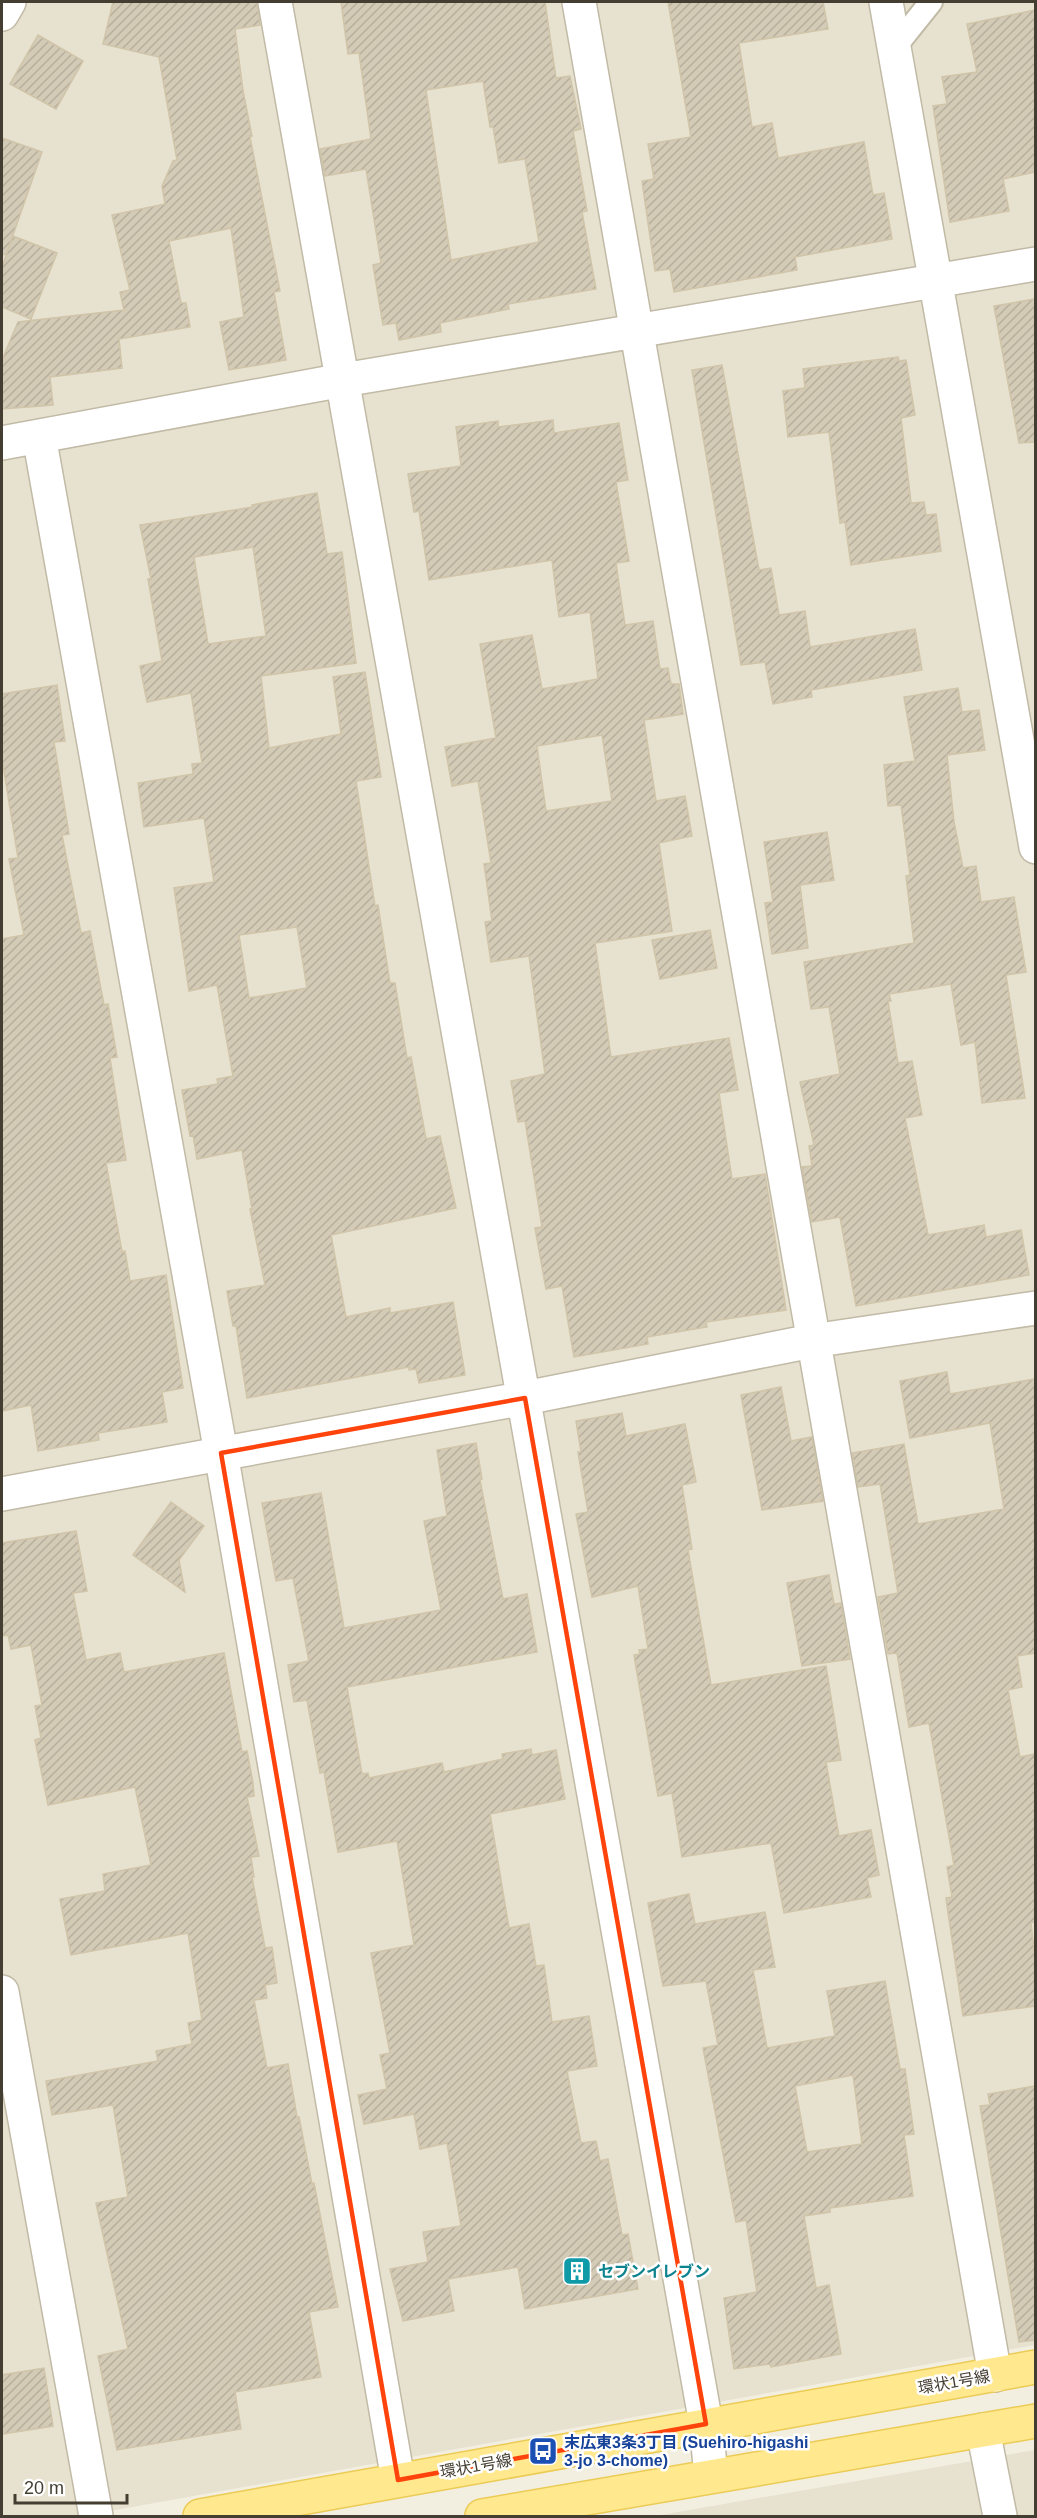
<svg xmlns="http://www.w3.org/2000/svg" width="1037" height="2518" viewBox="0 0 1037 2518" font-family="Helvetica,'Noto Sans JP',sans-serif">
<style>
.residential{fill:#e7e1cf}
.building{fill:url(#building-hatch);stroke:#d0c4a9;stroke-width:1.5;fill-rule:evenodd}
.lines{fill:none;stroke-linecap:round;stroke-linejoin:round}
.lane-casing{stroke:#c1baa6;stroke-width:26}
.street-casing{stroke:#c1baa6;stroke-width:36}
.primary-casing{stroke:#eccb55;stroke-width:36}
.lane{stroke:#fff;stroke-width:22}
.street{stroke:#fff;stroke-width:33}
.primary{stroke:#ffe88e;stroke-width:33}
.marked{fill:none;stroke:#ff430c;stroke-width:4.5;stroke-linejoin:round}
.labels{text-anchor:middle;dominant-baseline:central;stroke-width:5;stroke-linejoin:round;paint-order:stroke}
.culture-label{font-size:16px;font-weight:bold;fill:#0d838f;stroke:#fff;text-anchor:start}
.street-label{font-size:16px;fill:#443e32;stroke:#fff}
.transit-label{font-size:16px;font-weight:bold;fill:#164399;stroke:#fff;text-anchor:start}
</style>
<defs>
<pattern id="building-hatch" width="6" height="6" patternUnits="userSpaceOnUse" patternTransform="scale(1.5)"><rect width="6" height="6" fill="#d4cbb6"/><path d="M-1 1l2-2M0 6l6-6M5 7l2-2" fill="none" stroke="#b7af9d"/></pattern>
</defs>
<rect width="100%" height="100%" fill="#f2efe1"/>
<!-- residential -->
<path class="residential" d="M 2,2 L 1035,2 L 1035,2345 L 82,2516 L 2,2516 Z
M 1035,2450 L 1035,2516 L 655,2516 Z"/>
<!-- building -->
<path class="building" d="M 113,2 L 257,2 L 260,25 L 235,29 L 243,91 L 252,136 L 250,137 L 280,291 L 274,292 L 286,360 L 229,370 L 220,322 L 244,317 L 231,228 L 169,241 L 181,303 L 186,303 L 190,327 L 119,339 L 122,368 L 50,377 L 53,405 L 2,409 L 2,360 L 18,322 L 124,310 L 120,292 L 130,290 L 112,215 L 165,204 L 162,186 L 173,161 L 177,160 L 159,57 L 103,44 Z
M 341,2 L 545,2 L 556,78 L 570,76 L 581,129 L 573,131 L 587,211 L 582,212 L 596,289 L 508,304 L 509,309 L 440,323 L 441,332 L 399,340 L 396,323 L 383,325 L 373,265 L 381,263 L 366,169 L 325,176 L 320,149 L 371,139 L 359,53 L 348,54 ZM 483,81 L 490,127 L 493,127 L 499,163 L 525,159 L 539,242 L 451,260 L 426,90 Z
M 668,2 L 823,2 L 828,29 L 739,43 L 752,127 L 772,123 L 778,158 L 864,142 L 873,195 L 884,193 L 892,239 L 795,257 L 797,270 L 674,292 L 670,269 L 655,271 L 642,181 L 654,179 L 648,144 L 691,137 Z
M 1035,10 L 1035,172 L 1003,179 L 1009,211 L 950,222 L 933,106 L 947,104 L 942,77 L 977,72 L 967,24 Z
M 38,35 L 83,61 L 56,109 L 10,84 Z
M 2,138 L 42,152 L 6,255 L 2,254 Z
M 13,236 L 57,253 L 31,319 L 2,307 L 2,267 Z
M 1035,299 L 1035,442 L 1019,443 L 994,306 Z
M 898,357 L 899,361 L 906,360 L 915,415 L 901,418 L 911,503 L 924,502 L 926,515 L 936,514 L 941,551 L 851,565 L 845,522 L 840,523 L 829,432 L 788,437 L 783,391 L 805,388 L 803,369 Z
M 722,365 L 759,570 L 771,568 L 779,615 L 805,611 L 810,647 L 915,629 L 922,670 L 811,690 L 812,697 L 773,704 L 765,662 L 741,665 L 692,370 Z
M 553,420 L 554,433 L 619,423 L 628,480 L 616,482 L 629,561 L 616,563 L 625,625 L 653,621 L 660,669 L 668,668 L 671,684 L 679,684 L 683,714 L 644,720 L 656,801 L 685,796 L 692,836 L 659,843 L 672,931 L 595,943 L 611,1057 L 729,1038 L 738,1090 L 719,1093 L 732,1179 L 765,1174 L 786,1310 L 706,1322 L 707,1327 L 647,1337 L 648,1344 L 574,1357 L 562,1286 L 546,1289 L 535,1228 L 542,1227 L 525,1121 L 518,1122 L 511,1081 L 545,1074 L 529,956 L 491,962 L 485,922 L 492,921 L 484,864 L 491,863 L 478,781 L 452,786 L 445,747 L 496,738 L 480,644 L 532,635 L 542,689 L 598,679 L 590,612 L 559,617 L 552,560 L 429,580 L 419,511 L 414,512 L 408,474 L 461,466 L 456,427 L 498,421 L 498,427 ZM 602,735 L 612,801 L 546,811 L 537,746 Z
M 317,493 L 327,554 L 342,552 L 356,663 L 261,676 L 269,748 L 341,734 L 333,677 L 365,672 L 381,777 L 356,781 L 375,906 L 378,905 L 390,983 L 395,983 L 407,1058 L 411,1057 L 426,1139 L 440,1136 L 456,1208 L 331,1235 L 346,1317 L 390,1308 L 390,1313 L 453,1302 L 465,1375 L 419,1383 L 416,1369 L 409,1370 L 409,1367 L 247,1398 L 236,1326 L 233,1326 L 227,1291 L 265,1285 L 250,1209 L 252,1209 L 242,1150 L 197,1159 L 193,1135 L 190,1136 L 182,1090 L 218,1084 L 217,1079 L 233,1076 L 217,985 L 189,991 L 174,888 L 214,882 L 204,818 L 144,827 L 138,783 L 193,774 L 192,764 L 202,763 L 191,693 L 147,702 L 140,666 L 162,661 L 148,579 L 151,579 L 140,525 L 253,507 L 252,505 ZM 253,547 L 266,636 L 208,644 L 194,557 ZM 297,927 L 307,988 L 249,998 L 239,935 Z
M 57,685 L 65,741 L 54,742 L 69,834 L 62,835 L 81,933 L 90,931 L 104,1005 L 108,1004 L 117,1057 L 110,1058 L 126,1160 L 106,1163 L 122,1252 L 125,1251 L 130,1281 L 166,1275 L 183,1388 L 162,1392 L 167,1422 L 98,1433 L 99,1440 L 38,1451 L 31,1405 L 2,1411 L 2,939 L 24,935 L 9,859 L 18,858 L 2,759 L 2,694 Z
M 958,688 L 962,712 L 979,710 L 985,750 L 947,755 L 954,822 L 963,868 L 976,866 L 981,902 L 1014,897 L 1026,972 L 1006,975 L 1025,1098 L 982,1103 L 975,1042 L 961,1045 L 951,984 L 889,994 L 891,1001 L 888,1001 L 898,1063 L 912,1061 L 922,1115 L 905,1118 L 928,1235 L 984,1225 L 986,1237 L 1021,1230 L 1029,1275 L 856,1306 L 840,1217 L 812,1222 L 802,1167 L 812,1166 L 809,1146 L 814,1145 L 800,1082 L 840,1074 L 829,1007 L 811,1009 L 804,962 L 914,943 L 906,876 L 910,875 L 901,805 L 888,806 L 884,765 L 915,761 L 904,697 Z
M 827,832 L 834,880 L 800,885 L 808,948 L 772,954 L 765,903 L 773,902 L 764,842 Z
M 710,930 L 717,968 L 660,979 L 652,940 Z
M 947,1372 L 950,1394 L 1035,1379 L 1035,1653 L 1017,1656 L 1022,1687 L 1008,1690 L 1020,1757 L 1035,1754 L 1035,1922 L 1031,1923 L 1035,1958 L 1035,2006 L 963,2016 L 946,1898 L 952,1897 L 947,1867 L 954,1865 L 929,1723 L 909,1727 L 897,1653 L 888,1654 L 878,1597 L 898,1593 L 880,1484 L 858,1487 L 852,1453 L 904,1444 L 918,1524 L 1004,1509 L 990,1423 L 910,1438 L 900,1381 Z
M 781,1387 L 791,1441 L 812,1437 L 823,1501 L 762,1510 L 741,1395 Z
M 622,1413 L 626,1436 L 685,1424 L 696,1482 L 682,1485 L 692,1549 L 688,1550 L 711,1685 L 826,1666 L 841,1760 L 826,1762 L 839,1836 L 871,1830 L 879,1875 L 867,1878 L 871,1897 L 784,1913 L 771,1843 L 682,1857 L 672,1793 L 658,1796 L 634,1655 L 640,1654 L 639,1650 L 648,1649 L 638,1586 L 592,1597 L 576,1514 L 588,1512 L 578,1452 L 581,1452 L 576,1421 Z
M 476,1443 L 482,1479 L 480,1480 L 503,1599 L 527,1594 L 537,1652 L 347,1687 L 362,1774 L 368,1773 L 369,1778 L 442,1763 L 444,1772 L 503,1759 L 502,1754 L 531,1749 L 532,1755 L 556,1750 L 565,1799 L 490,1814 L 509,1928 L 529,1924 L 536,1966 L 544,1965 L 552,2022 L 589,2016 L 597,2066 L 567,2071 L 581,2143 L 596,2141 L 600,2161 L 608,2159 L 622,2235 L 628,2234 L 638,2289 L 525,2309 L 518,2267 L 448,2279 L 454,2311 L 403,2321 L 390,2269 L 428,2262 L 423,2232 L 461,2226 L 447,2143 L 420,2149 L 414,2114 L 364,2124 L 358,2095 L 387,2089 L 380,2055 L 390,2053 L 371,1953 L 414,1945 L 397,1841 L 338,1852 L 324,1772 L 320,1773 L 307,1700 L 294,1702 L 288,1665 L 309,1661 L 293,1578 L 276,1581 L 262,1503 L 321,1493 L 344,1628 L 441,1610 L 424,1521 L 447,1516 L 437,1450 Z
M 171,1502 L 204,1526 L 179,1560 L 185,1592 L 133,1555 Z
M 76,1531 L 87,1591 L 73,1593 L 86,1660 L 120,1653 L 124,1672 L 224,1653 L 242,1752 L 247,1751 L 253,1783 L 254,1796 L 247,1797 L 259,1856 L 251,1857 L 254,1877 L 252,1877 L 265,1948 L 272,1947 L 277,1983 L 265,1985 L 267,1998 L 254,2000 L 267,2068 L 288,2064 L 297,2117 L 299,2117 L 312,2184 L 314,2183 L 338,2307 L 309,2312 L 321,2377 L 235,2392 L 241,2429 L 117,2450 L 98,2356 L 128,2349 L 96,2203 L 128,2197 L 113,2105 L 52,2115 L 46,2081 L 158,2061 L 156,2051 L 192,2044 L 188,2023 L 202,2020 L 188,1933 L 71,1955 L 60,1899 L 105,1891 L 103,1874 L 151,1865 L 135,1787 L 48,1805 L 35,1740 L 41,1738 L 35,1706 L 42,1705 L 31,1645 L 11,1649 L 8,1635 L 2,1636 L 2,1543 Z
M 829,1575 L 834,1604 L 841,1603 L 850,1659 L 802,1666 L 787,1583 Z
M 689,1894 L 695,1924 L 765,1912 L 775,1967 L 753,1970 L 767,2048 L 835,2036 L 827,1991 L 885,1981 L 900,2069 L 905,2069 L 914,2134 L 904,2135 L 913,2196 L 830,2208 L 830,2212 L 804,2216 L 816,2288 L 829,2285 L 841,2354 L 771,2367 L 770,2364 L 734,2369 L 724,2298 L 757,2292 L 746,2220 L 736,2222 L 703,2048 L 718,2045 L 706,1981 L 663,1986 L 648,1903 ZM 853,2075 L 862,2144 L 807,2152 L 795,2086 Z
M 1035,2086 L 1035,2340 L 1019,2342 L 980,2106 L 990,2105 L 988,2094 Z
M 44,2368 L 53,2426 L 2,2434 L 2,2375 Z"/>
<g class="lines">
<!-- lane casing -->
<g class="lane-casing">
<path id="lane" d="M 895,47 L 931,2"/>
</g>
<!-- street casing -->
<g class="street-casing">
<path id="street" d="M 275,2 L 706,2424 L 711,2476
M 579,2 L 995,2375
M 886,2 L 1036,847
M 2,14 L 9,2
M 39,436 L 221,1453 L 398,2480
M 2,443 L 343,380 L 1036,264
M 2,1494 L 525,1398 L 812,1341 L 1036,1308
M 2,1992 L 96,2516
M 983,2430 L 1000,2516"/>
</g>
<!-- primary casing -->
<g class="primary-casing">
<path id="primary" d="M 200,2516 L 1036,2367
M 482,2516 L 1036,2421"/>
</g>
<!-- lane -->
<use href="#lane" class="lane"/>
<!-- street -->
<use href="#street" class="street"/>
<!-- primary -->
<use href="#primary" class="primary"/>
</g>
<!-- marked area -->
<path class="marked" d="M 525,1398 L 706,2424 L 398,2480 L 221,1453 Z"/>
<!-- icons -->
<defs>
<g id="building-square" transform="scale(1.5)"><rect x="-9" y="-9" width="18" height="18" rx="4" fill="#0f9aa8" stroke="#fff"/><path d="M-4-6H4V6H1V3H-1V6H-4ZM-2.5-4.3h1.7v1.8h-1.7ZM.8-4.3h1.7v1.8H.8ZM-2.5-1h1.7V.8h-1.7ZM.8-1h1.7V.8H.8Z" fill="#fff"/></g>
<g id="bus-square" transform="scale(1.5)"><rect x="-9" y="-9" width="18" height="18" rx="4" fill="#1a4fb4" stroke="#fff"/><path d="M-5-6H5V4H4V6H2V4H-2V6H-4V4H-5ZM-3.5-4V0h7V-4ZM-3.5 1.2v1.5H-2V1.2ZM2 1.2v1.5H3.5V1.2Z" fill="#fff"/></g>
</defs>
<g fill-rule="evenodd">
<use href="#building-square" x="577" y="2271"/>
<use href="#bus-square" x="543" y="2451"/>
</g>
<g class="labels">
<!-- culture labels -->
<g class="culture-label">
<text x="598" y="2271">セブンイレブン</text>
</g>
<!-- street labels -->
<g class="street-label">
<text transform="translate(954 2382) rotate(-10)">環状1号線</text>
<text transform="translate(476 2466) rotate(-10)">環状1号線</text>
</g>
<!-- transit labels -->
<g class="transit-label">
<text x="564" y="2442">末広東3条3丁目 (Suehiro-higashi<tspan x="564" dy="18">3-jo 3-chome)</tspan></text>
</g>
</g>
<!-- border -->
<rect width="1037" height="2518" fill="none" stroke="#443e32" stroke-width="6"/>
<!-- scale -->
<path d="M15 2494v9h112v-9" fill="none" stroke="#443e32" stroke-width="3"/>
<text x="24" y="2494" font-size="18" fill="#443e32" stroke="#ffffff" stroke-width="4.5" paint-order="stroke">20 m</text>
</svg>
